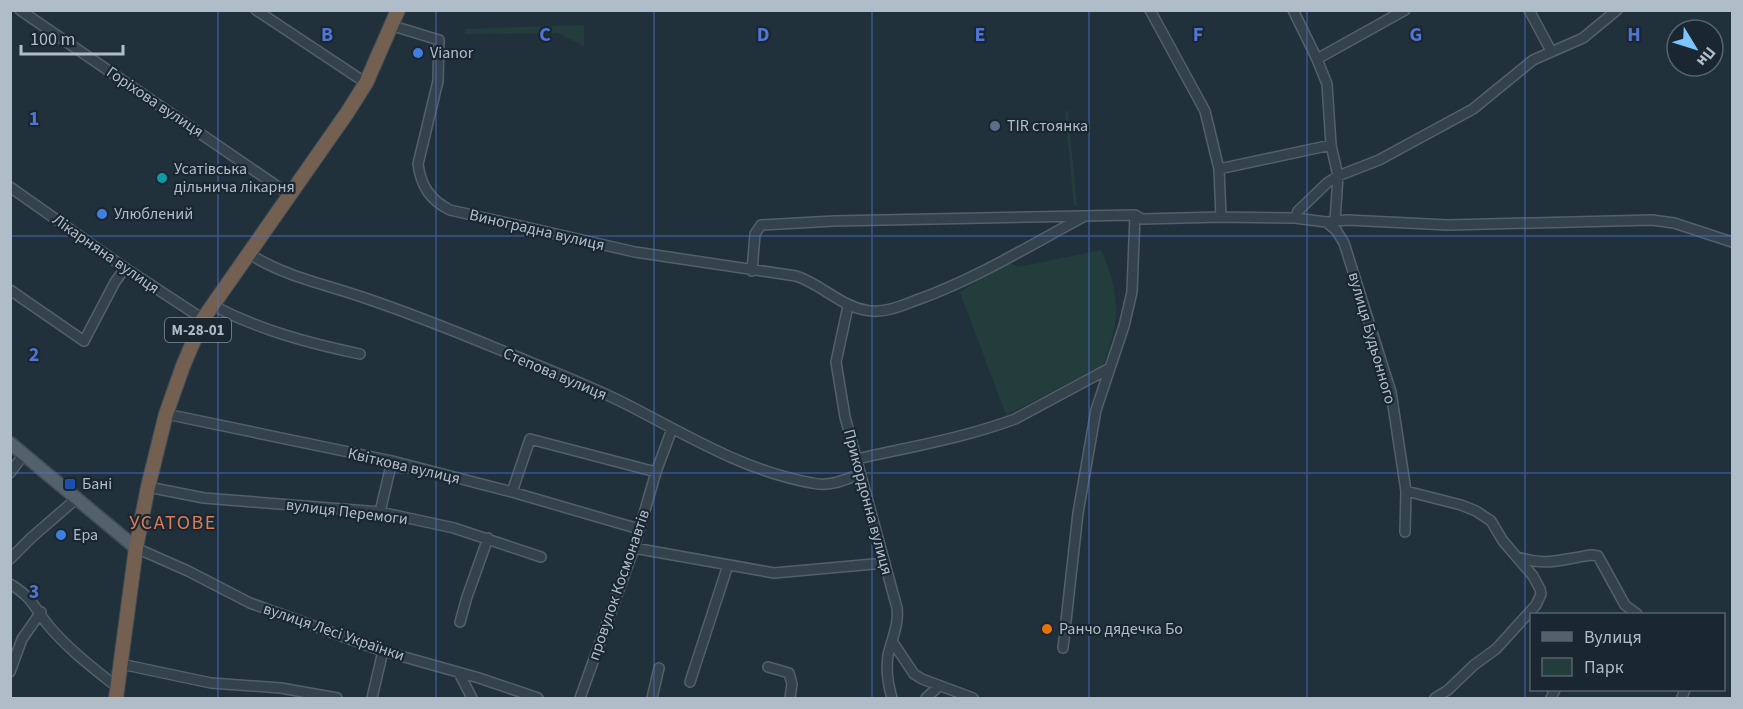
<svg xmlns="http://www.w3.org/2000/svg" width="1743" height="709" viewBox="0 0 1743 709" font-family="'Source Sans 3',sans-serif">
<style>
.green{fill:#233d3c}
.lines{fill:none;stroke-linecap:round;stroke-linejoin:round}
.minor-casing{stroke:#53606a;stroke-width:12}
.major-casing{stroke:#414e58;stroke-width:15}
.highway-casing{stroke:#404d57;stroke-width:16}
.minor{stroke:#34424c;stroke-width:9}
.major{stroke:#52616c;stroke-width:12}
.highway{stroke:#736051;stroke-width:14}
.grid{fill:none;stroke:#5075d2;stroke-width:1.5;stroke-opacity:0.55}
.shop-dot{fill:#3f7fe0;stroke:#1a2731;stroke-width:2}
.service-dot{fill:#5c6f8a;stroke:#1a2731;stroke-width:2}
.culture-dot{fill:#0f9aa8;stroke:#1a2731;stroke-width:2}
.transit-dot{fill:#1a4fb4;stroke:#1a2731;stroke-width:2}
.food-dot{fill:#e8710a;stroke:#1a2731;stroke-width:2}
.labels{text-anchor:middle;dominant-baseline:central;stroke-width:4.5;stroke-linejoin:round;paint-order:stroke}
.shield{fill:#1a2731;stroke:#83909b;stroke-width:1.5}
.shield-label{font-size:15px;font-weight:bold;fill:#b0bdc8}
.poi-label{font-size:16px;fill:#b0bdc8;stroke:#1a2731;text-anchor:start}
.street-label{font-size:16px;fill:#b0bdc8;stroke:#1a2731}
.quarter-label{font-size:20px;letter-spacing:1.5px;fill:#db7c58;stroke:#1a2731}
.grid-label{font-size:20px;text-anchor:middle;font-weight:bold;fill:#5075d2;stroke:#1a2731;stroke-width:4.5;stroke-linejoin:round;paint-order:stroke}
</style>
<rect width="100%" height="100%" fill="#21313c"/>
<!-- green -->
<path class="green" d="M 584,25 L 584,46 L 558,33 L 465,34 L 465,29 Z
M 1065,111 L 1068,111 L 1077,206 L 1074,206 Z
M 1101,250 C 1111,272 1119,299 1115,324 C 1113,338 1107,352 1103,366 L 1006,415 L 960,292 L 1008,262 L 1018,267 Z"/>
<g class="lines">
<!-- minor casing -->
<g class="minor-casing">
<path id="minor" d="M 20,10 L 290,195
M 256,10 L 366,83
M 1150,10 L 1205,111 L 1219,169 L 1221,217
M 1293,10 L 1317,59 L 1327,84 L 1331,145 L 1338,176 L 1335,221
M 1529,10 L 1551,51
M 393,26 L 439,40 L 438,81 L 418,164 C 421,186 430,200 450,210 L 635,252 L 796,276 C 821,284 839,305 865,310 C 881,314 899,307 914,301 C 974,280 1027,247 1083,217
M 1317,59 L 1405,10
M 1219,169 L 1331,145
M 10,187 L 125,268 L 203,319
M 1295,218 L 1298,211 L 1327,183 L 1338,176 L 1379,160 L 1473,109 L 1533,60 L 1583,38 L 1617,10
M 1326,222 L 1336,230 L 1344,243 L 1391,392 L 1406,491 L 1405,532
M 248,253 C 283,276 324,284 362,297 C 410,313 457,332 503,351 C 544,368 589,385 628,405 C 688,436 745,471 812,483 C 829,487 845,480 860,474
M 752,271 L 755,234 L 761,225 L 834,221 L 1135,215 L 1142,219 L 1221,217 L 1295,218 L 1326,222 L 1347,220 L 1448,225 L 1652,220 L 1674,223 L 1732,242
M 10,290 L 84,341 L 115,282 L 125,268
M 212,305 C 259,330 308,343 360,354
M 848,306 L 836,362 L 845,417 L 897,608 C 899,625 892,638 888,655 C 886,669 888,685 892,698
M 166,414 L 392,461 L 512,492 L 639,529
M 857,459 C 910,447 964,438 1015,419 L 1108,369
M 10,473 L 24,454
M 148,487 L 204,498 L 380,512 L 454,528 L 541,557
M 1406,491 L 1461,505 L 1476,511 L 1491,521 L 1503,541 L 1533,576 L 1540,589 L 1541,594 L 1536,605 L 1496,649 L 1474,665 L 1448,690 L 1435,698
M 512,492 L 530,439 L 656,472
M 380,512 L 392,461
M 136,548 L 188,571 L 250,603 L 383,651 L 479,678 L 538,698
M 634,548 L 774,573 L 885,563
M 1517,557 C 1548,567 1561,559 1592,555 L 1598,556 L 1625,605 L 1637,614
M 10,559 L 31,538 L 76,499
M 10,584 C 32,597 34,607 48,625 C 68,649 93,668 117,687
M 460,622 L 467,597 L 488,538
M 892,641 L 914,674 L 922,679 L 973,698
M 1063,648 L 1078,513 L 1096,410 L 1124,326 L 1132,292 L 1135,215
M 121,664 L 211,683 L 281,688 L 337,698
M 768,667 L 789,673 L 792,684 L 790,698
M 10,672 L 22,639 L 41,612
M 459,673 L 472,698
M 690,682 L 728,565
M 1682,697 L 1685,690
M 372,698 L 383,651
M 580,698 L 634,548 L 656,472 L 672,429
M 652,698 L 659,668
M 926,698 L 939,686
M 1551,698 L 1555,690"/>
</g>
<!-- major casing -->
<g class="major-casing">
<path id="major" d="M 10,443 L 136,548"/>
</g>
<!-- highway casing -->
<g class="highway-casing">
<path id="highway" d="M 116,698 L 136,548 L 148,487 L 166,414 L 183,366 L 203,319 L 347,113 L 366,83 L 398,10"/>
</g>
<!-- minor -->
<use href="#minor" class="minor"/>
<!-- major -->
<use href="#major" class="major"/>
<!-- highway -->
<use href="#highway" class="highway"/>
</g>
<!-- grid -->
<path class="grid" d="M 218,10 L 218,698M 436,10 L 436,698M 654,10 L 654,698M 872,10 L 872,698M 1089,10 L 1089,698M 1307,10 L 1307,698M 1525,10 L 1525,698M 10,236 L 1732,236M 10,473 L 1732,473"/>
<!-- markers -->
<g class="shop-dot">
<circle cx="418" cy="53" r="6"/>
<circle cx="102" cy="214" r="6"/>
<circle cx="61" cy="535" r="6"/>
</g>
<circle class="service-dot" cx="995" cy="126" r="6"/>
<circle class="culture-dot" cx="162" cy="178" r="6"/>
<rect class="transit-dot" x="64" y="478" width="12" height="12" rx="3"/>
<circle class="food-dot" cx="1047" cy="629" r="6"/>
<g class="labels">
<!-- shield labels -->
<rect class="shield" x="165" y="318" width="66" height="24" rx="4.5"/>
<g class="shield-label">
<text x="198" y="330">М-28-01</text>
</g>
<!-- poi labels -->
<g class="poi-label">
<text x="430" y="53">Vianor</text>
<text x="1007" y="126">TIR стоянка</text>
<text x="174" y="169">Усатівська<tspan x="174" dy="18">дільнича лікарня</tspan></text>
<text x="114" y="214">Улюблений</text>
<text x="82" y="484">Бані</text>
<text x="73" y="535">Ера</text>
<text x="1059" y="629">Ранчо дядечка Бо</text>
</g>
<!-- street labels -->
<g class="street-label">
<text transform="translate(155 102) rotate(34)">Горіхова вулиця</text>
<text transform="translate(537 230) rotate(13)">Виноградна вулиця</text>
<text transform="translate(106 254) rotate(35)">Лікарняна вулиця</text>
<text transform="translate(1372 338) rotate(74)">вулиця Будьонного</text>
<text transform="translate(555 374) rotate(23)">Степова вулиця</text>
<text transform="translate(404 466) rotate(13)">Квіткова вулиця</text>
<text transform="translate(868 502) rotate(75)">Прикордонна вулиця</text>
<text transform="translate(347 512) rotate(7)">вулиця Перемоги</text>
<text transform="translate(619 585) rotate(-71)">провулок Космонавтів</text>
<text transform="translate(334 632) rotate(19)">вулиця Лесі Українки</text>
</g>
<!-- quarter labels -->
<g class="quarter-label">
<text x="173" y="523">УСАТОВЕ</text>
</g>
</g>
<g class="grid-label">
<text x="327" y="41">B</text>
<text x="545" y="41">C</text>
<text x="763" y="41">D</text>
<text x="980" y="41">E</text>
<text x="1198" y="41">F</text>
<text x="1416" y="41">G</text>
<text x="1634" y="41">H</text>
<text x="34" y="125">1</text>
<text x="34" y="361">2</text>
<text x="34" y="598">3</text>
</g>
<!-- border -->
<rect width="1743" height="709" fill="none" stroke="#b0bdc8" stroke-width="24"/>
<!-- legend -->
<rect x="1530" y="613" width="195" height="78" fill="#1a2731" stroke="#56636d" stroke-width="1.5"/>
<rect x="1542" y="632" width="30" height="9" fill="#52616c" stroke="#56636d" stroke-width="1.5"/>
<text x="1584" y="643" font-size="18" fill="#b0bdc8">Вулиця</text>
<rect x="1542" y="658" width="30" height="18" fill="#233d3c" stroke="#56636d" stroke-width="1.5"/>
<text x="1584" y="673" font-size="18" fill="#b0bdc8">Парк</text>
<!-- north arrow -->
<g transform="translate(1695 48) rotate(128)"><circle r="28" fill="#1a2731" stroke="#56636d" stroke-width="1.5"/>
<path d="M0-4.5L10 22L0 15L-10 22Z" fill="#7ec4ff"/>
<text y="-9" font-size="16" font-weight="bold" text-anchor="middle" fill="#b0bdc8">Пн</text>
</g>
<!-- scale -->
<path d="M21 45v9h102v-9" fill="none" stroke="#b0bdc8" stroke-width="3"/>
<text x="30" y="45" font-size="18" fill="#b0bdc8" stroke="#1a2731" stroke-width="4.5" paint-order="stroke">100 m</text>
</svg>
